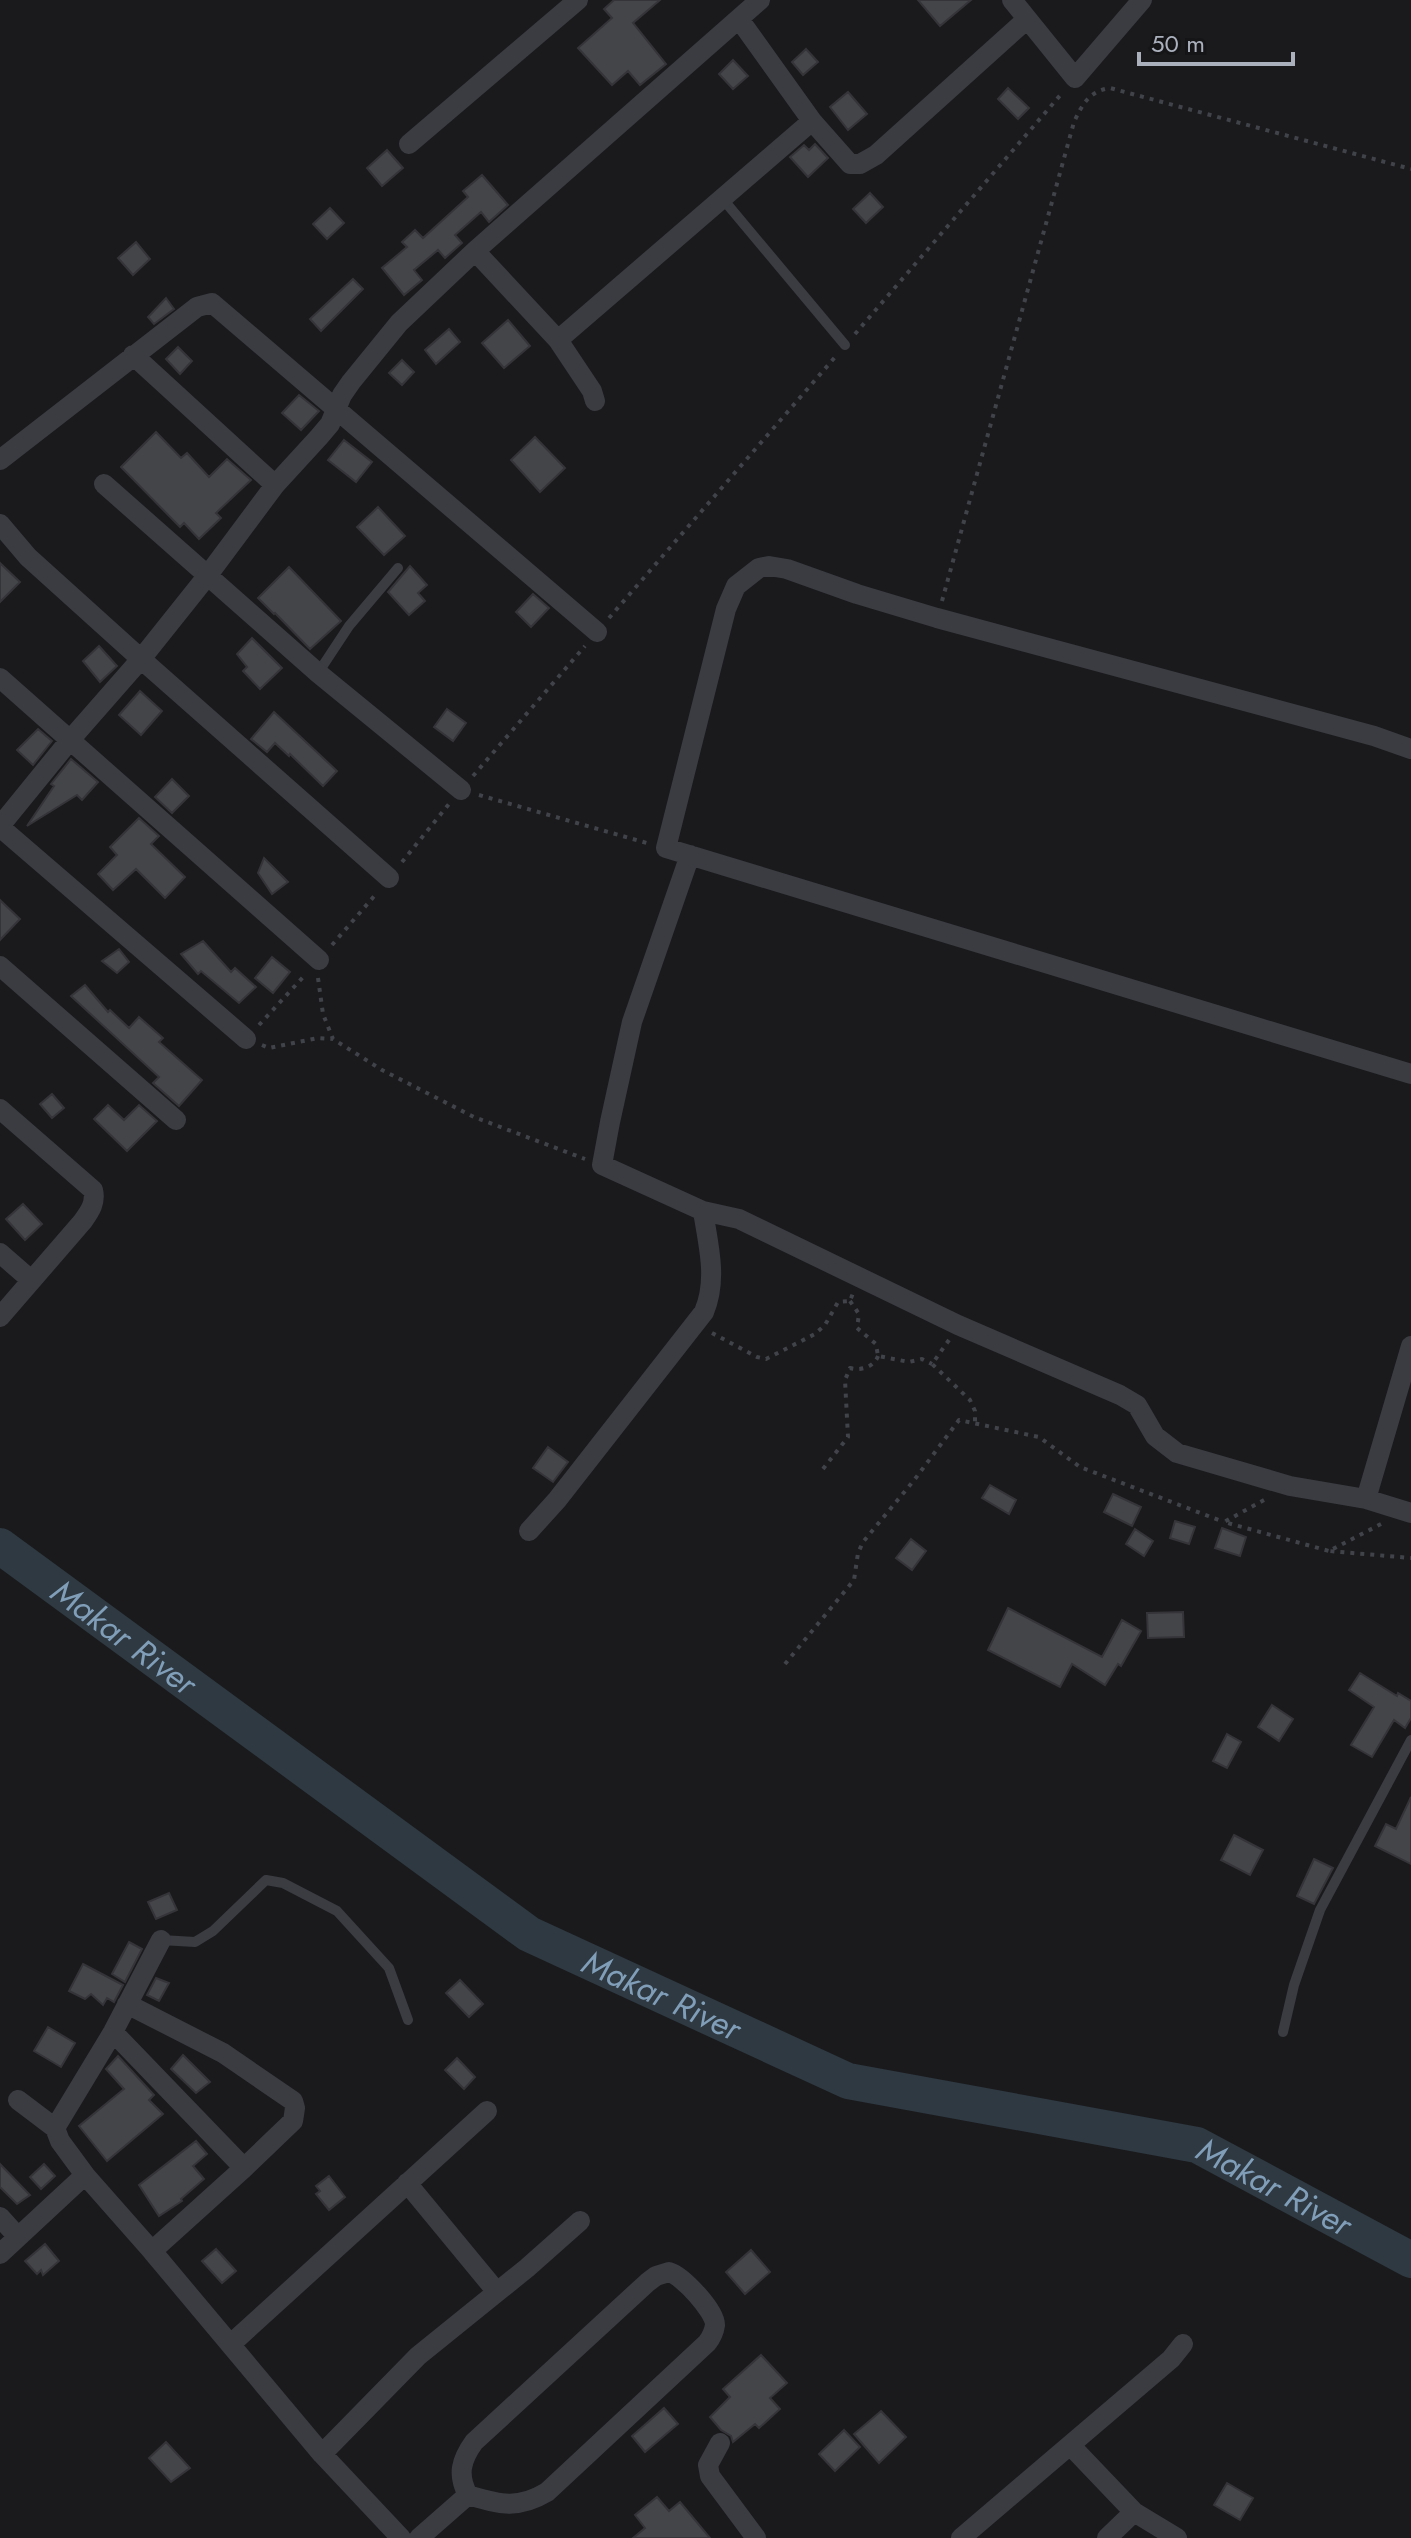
<svg xmlns="http://www.w3.org/2000/svg" width="1411" height="2538" viewBox="0 0 1411 2538" font-family="Jost,sans-serif">
<style>
.lines{fill:none;stroke-linecap:round;stroke-linejoin:round}
.river{stroke:#2e3942;stroke-width:36}
.building{fill:#444549;stroke:#343439;stroke-width:2}
.path{stroke:#404349;stroke-width:4;stroke-dasharray:4 6;stroke-linecap:butt}
.service{stroke:#3a3c42;stroke-width:10}
.minor{stroke:#3a3c42;stroke-width:20}
.labels{text-anchor:middle;dominant-baseline:central;stroke-width:6;stroke-linejoin:round;paint-order:stroke}
.water-label{font-size:34px;font-style:italic;fill:#819eb9;stroke:#151517}
</style>
<rect width="100%" height="100%" fill="#1a1a1c"/>
<g class="lines">
<!-- river -->
<path class="river" id="s1" d="M 0,1546 L 529,1934 L 848,2081 L 1197,2145 L 1411,2260"/>
</g>
<!-- building -->
<path class="building" d="M 614,0 L 660,0 L 633,23 L 666,64 L 640,85 L 628,71 L 612,85 L 578,48 L 612,18 L 604,9 Z
M 918,0 L 971,0 L 940,26 Z
M 806,49 L 818,62 L 803,75 L 792,62 Z
M 733,60 L 748,76 L 733,89 L 719,74 Z
M 1008,88 L 1029,108 L 1018,119 L 998,99 Z
M 848,92 L 867,114 L 848,130 L 830,107 Z
M 815,144 L 828,158 L 808,177 L 790,157 L 804,145 L 809,150 Z
M 387,150 L 403,168 L 382,186 L 367,168 Z
M 482,175 L 508,205 L 489,222 L 481,212 L 455,235 L 462,243 L 445,258 L 438,250 L 414,270 L 422,280 L 404,295 L 382,268 L 407,247 L 402,242 L 415,230 L 423,238 L 468,197 L 463,191 Z
M 870,193 L 883,207 L 866,223 L 853,209 Z
M 330,208 L 344,223 L 327,239 L 313,224 Z
M 136,242 L 150,259 L 133,275 L 118,258 Z
M 353,279 L 363,289 L 321,331 L 310,319 Z
M 166,298 L 174,309 L 154,324 L 148,317 Z
M 508,320 L 530,346 L 504,368 L 482,343 Z
M 449,329 L 460,342 L 436,364 L 425,350 Z
M 178,347 L 192,361 L 180,374 L 166,359 Z
M 402,360 L 414,372 L 402,385 L 389,373 Z
M 299,395 L 319,411 L 301,430 L 282,413 Z
M 156,432 L 181,458 L 187,453 L 209,477 L 227,459 L 251,480 L 216,513 L 221,518 L 199,539 L 184,523 L 180,527 L 121,467 Z
M 535,437 L 565,468 L 540,492 L 511,460 Z
M 344,440 L 372,462 L 356,482 L 328,460 Z
M 378,507 L 405,536 L 384,555 L 357,527 Z
M 0,563 L 20,582 L 0,602 Z
M 410,566 L 427,585 L 418,593 L 425,601 L 409,615 L 388,592 Z
M 289,567 L 341,621 L 310,649 L 275,613 L 274,614 L 258,598 Z
M 533,594 L 549,608 L 531,627 L 516,612 Z
M 252,638 L 282,668 L 260,689 L 243,671 L 247,667 L 237,654 Z
M 99,646 L 117,666 L 100,682 L 83,661 Z
M 140,691 L 162,711 L 141,735 L 119,715 Z
M 447,709 L 466,723 L 453,741 L 434,727 Z
M 274,712 L 337,771 L 323,786 L 290,754 L 289,756 L 275,743 L 267,752 L 251,739 Z
M 38,729 L 52,741 L 33,765 L 17,750 Z
M 71,759 L 98,782 L 82,800 L 77,795 L 27,826 L 54,786 L 51,784 Z
M 172,779 L 189,796 L 172,813 L 155,797 Z
M 139,818 L 159,836 L 151,844 L 185,877 L 165,898 L 136,869 L 113,890 L 98,874 L 117,855 L 110,847 Z
M 264,858 L 288,882 L 272,894 L 258,873 Z
M 0,900 L 20,919 L 0,940 Z
M 203,941 L 231,972 L 235,968 L 256,987 L 239,1003 L 201,971 L 198,974 L 181,954 Z
M 119,949 L 129,962 L 117,973 L 102,961 Z
M 272,957 L 290,972 L 273,993 L 255,978 Z
M 85,985 L 108,1012 L 110,1010 L 129,1028 L 139,1017 L 163,1038 L 159,1042 L 202,1080 L 179,1106 L 153,1083 L 159,1077 L 71,996 Z
M 52,1094 L 64,1108 L 52,1118 L 40,1104 Z
M 108,1105 L 124,1120 L 139,1105 L 157,1121 L 127,1151 L 94,1119 Z
M 23,1204 L 42,1224 L 25,1240 L 6,1219 Z
M 548,1447 L 568,1462 L 553,1482 L 533,1468 Z
M 990,1485 L 1016,1500 L 1009,1514 L 982,1498 Z
M 1113,1494 L 1141,1507 L 1132,1526 L 1104,1512 Z
M 1175,1521 L 1195,1527 L 1189,1544 L 1170,1538 Z
M 1222,1528 L 1246,1537 L 1240,1556 L 1215,1548 Z
M 1135,1529 L 1153,1541 L 1144,1556 L 1126,1544 Z
M 911,1539 L 926,1551 L 912,1570 L 896,1558 Z
M 1008,1608 L 1102,1657 L 1122,1620 L 1141,1631 L 1121,1666 L 1118,1664 L 1105,1685 L 1072,1664 L 1060,1687 L 988,1650 Z
M 1183,1612 L 1184,1637 L 1148,1638 L 1147,1613 Z
M 1360,1673 L 1397,1696 L 1398,1693 L 1411,1701 L 1411,1718 L 1405,1728 L 1394,1720 L 1372,1757 L 1351,1745 L 1374,1707 L 1349,1690 Z
M 1272,1705 L 1293,1719 L 1279,1741 L 1258,1727 Z
M 1227,1734 L 1241,1742 L 1227,1768 L 1213,1761 Z
M 1411,1797 L 1411,1864 L 1375,1846 L 1386,1824 L 1396,1829 Z
M 1234,1835 L 1263,1850 L 1250,1875 L 1221,1860 Z
M 1314,1859 L 1333,1868 L 1314,1904 L 1297,1896 Z
M 169,1893 L 177,1910 L 156,1919 L 148,1902 Z
M 129,1942 L 142,1949 L 125,1982 L 112,1974 Z
M 83,1964 L 123,1985 L 114,2002 L 107,1998 L 103,2005 L 91,1994 L 85,1999 L 69,1991 Z
M 156,1978 L 169,1983 L 159,2001 L 147,1995 Z
M 460,1980 L 483,2004 L 469,2017 L 446,1993 Z
M 48,2027 L 75,2043 L 61,2067 L 34,2051 Z
M 183,2055 L 210,2082 L 196,2093 L 171,2069 Z
M 118,2056 L 154,2095 L 149,2100 L 163,2114 L 107,2161 L 79,2126 L 124,2089 L 106,2069 Z
M 457,2058 L 475,2077 L 464,2089 L 445,2070 Z
M 196,2141 L 207,2154 L 193,2166 L 204,2179 L 181,2199 L 182,2201 L 159,2216 L 139,2185 Z
M 0,2164 L 30,2195 L 17,2204 L 0,2187 Z
M 44,2164 L 55,2176 L 41,2189 L 30,2177 Z
M 329,2176 L 345,2197 L 329,2210 L 316,2194 L 320,2191 L 316,2186 Z
M 45,2244 L 59,2261 L 43,2275 L 41,2270 L 37,2274 L 25,2261 Z
M 216,2249 L 236,2271 L 222,2283 L 202,2261 Z
M 751,2250 L 770,2272 L 745,2294 L 726,2272 Z
M 761,2355 L 787,2383 L 770,2398 L 780,2409 L 759,2428 L 755,2424 L 733,2442 L 731,2436 L 721,2430 L 710,2417 L 730,2397 L 723,2389 Z
M 664,2408 L 678,2424 L 645,2452 L 632,2436 Z
M 881,2411 L 906,2437 L 879,2463 L 854,2434 Z
M 844,2430 L 860,2447 L 835,2471 L 819,2454 Z
M 166,2442 L 190,2468 L 171,2482 L 149,2458 Z
M 1227,2483 L 1253,2498 L 1240,2520 L 1214,2505 Z
M 657,2497 L 669,2511 L 680,2502 L 710,2538 L 633,2538 L 645,2528 L 635,2515 Z"/>
<g class="lines">
<!-- path -->
<path class="path" d="M 855,334 L 1063,92
M 942,601 L 1074,122 C 1082,105 1089,91 1110,88 L 1411,169
M 609,618 L 836,356
M 473,776 L 585,646
M 479,795 L 647,843
M 402,862 L 449,804
M 332,945 L 376,894
M 318,978 L 323,1014 L 333,1039 L 382,1070 L 474,1117 L 585,1159
M 259,1025 L 305,975
M 262,1045 L 269,1048 L 318,1038 L 333,1039
M 850,1301 L 859,1314 L 857,1328 L 876,1344 L 878,1356 L 909,1362 L 922,1359 L 932,1364
M 712,1333 L 757,1357 L 766,1359 L 815,1334 L 825,1325 L 838,1302 L 850,1301 L 853,1293
M 949,1340 L 932,1364 L 970,1400 L 975,1411 L 975,1423
M 823,1469 L 848,1437 L 845,1380 L 850,1368 C 861,1371 874,1367 878,1356
M 1264,1500 L 1224,1522 L 1329,1551
M 1381,1524 L 1329,1551 L 1411,1558
M 785,1664 L 854,1580 L 858,1553 L 863,1542 L 915,1479 L 959,1420 L 1039,1437 L 1080,1467 L 1224,1522"/>
<!-- service -->
<path class="service" d="M 722,198 L 845,345
M 318,673 L 349,626 L 398,568
M 161,1940 L 195,1942 L 213,1931 L 266,1880 L 283,1883 L 337,1911 L 389,1968 L 408,2020
M 1283,2032 L 1294,1985 L 1320,1910 L 1411,1740"/>
<!-- minor -->
<path class="minor" d="M 1012,0 L 1075,78 L 1142,0
M 739,19 L 812,121 L 850,164 L 860,164 L 876,155 L 1027,19
M 409,144 L 578,0
M 475,251 L 558,340 L 812,121
M 558,340 L 592,391 L 595,401
M 133,355 L 275,485
M 0,460 L 197,307 L 212,303 L 597,632
M 104,484 L 318,673 L 461,790
M 0,524 L 28,557 L 141,659 L 389,878
M 0,678 L 70,740 L 0,826
M 1411,749 L 1374,736 L 937,618 L 857,594 L 787,569 L 769,566 L 759,568 L 736,586 L 726,609 L 666,848 L 1411,1074
M 0,827 L 246,1039
M 690,855 L 632,1022 L 610,1122 L 602,1165 L 703,1211 L 739,1219 L 958,1325 L 1120,1395 L 1137,1405 L 1155,1436 L 1177,1453 L 1290,1486 L 1366,1499 L 1411,1513
M 319,960 L 70,740 L 141,659 L 208,575 L 275,485 L 319,437 L 330,424 L 342,395 L 351,382 L 399,323 L 475,251 L 760,0
M 0,966 L 176,1120
M 0,1109 L 93,1190 C 96,1203 90,1211 83,1221 L 0,1317
M 0,1253 L 31,1280
M 1366,1499 L 1411,1346
M 529,1531 L 557,1500 L 704,1312 C 718,1279 708,1244 703,1211
M 127,2004 L 223,2053 L 293,2101 L 295,2108 L 293,2121 L 244,2168
M 113,2032 L 244,2168 L 152,2251
M 18,2100 L 55,2128 L 60,2141 L 85,2175 L 152,2251 L 322,2454 L 401,2538
M 55,2128 L 113,2032 L 161,1940
M 407,2183 L 497,2292
M 0,2217 L 18,2237
M 0,2254 L 85,2175
M 669,2272 C 683,2276 715,2311 715,2325 C 714,2332 711,2338 707,2343 L 547,2492 C 517,2510 499,2504 468,2495 C 457,2475 461,2460 474,2442 L 648,2282 L 656,2276 Z
M 231,2344 L 487,2111
M 720,2443 L 708,2465 L 710,2476 L 756,2538
M 1071,2446 L 1134,2512 L 1177,2538
M 322,2454 L 418,2356 L 527,2268 L 580,2221
M 419,2538 L 468,2495
M 961,2538 L 1171,2359 L 1183,2344
M 1107,2538 L 1134,2512"/>
</g>
<g class="labels">
<!-- water labels -->
<g class="water-label">
<text stroke="none"><textPath href="#s1" startOffset="154">Makar River</textPath></text>
<text stroke="none"><textPath href="#s1" startOffset="802">Makar River</textPath></text>
<text stroke="none"><textPath href="#s1" startOffset="1450">Makar River</textPath></text>
</g>
</g>
<!-- scale -->
<path d="M1139 52v12h154v-12" fill="none" stroke="#abb0bd" stroke-width="4"/>
<text x="1151" y="52" font-size="24" fill="#abb0bd" stroke="#151517" stroke-width="6" paint-order="stroke">50 m</text>
</svg>
